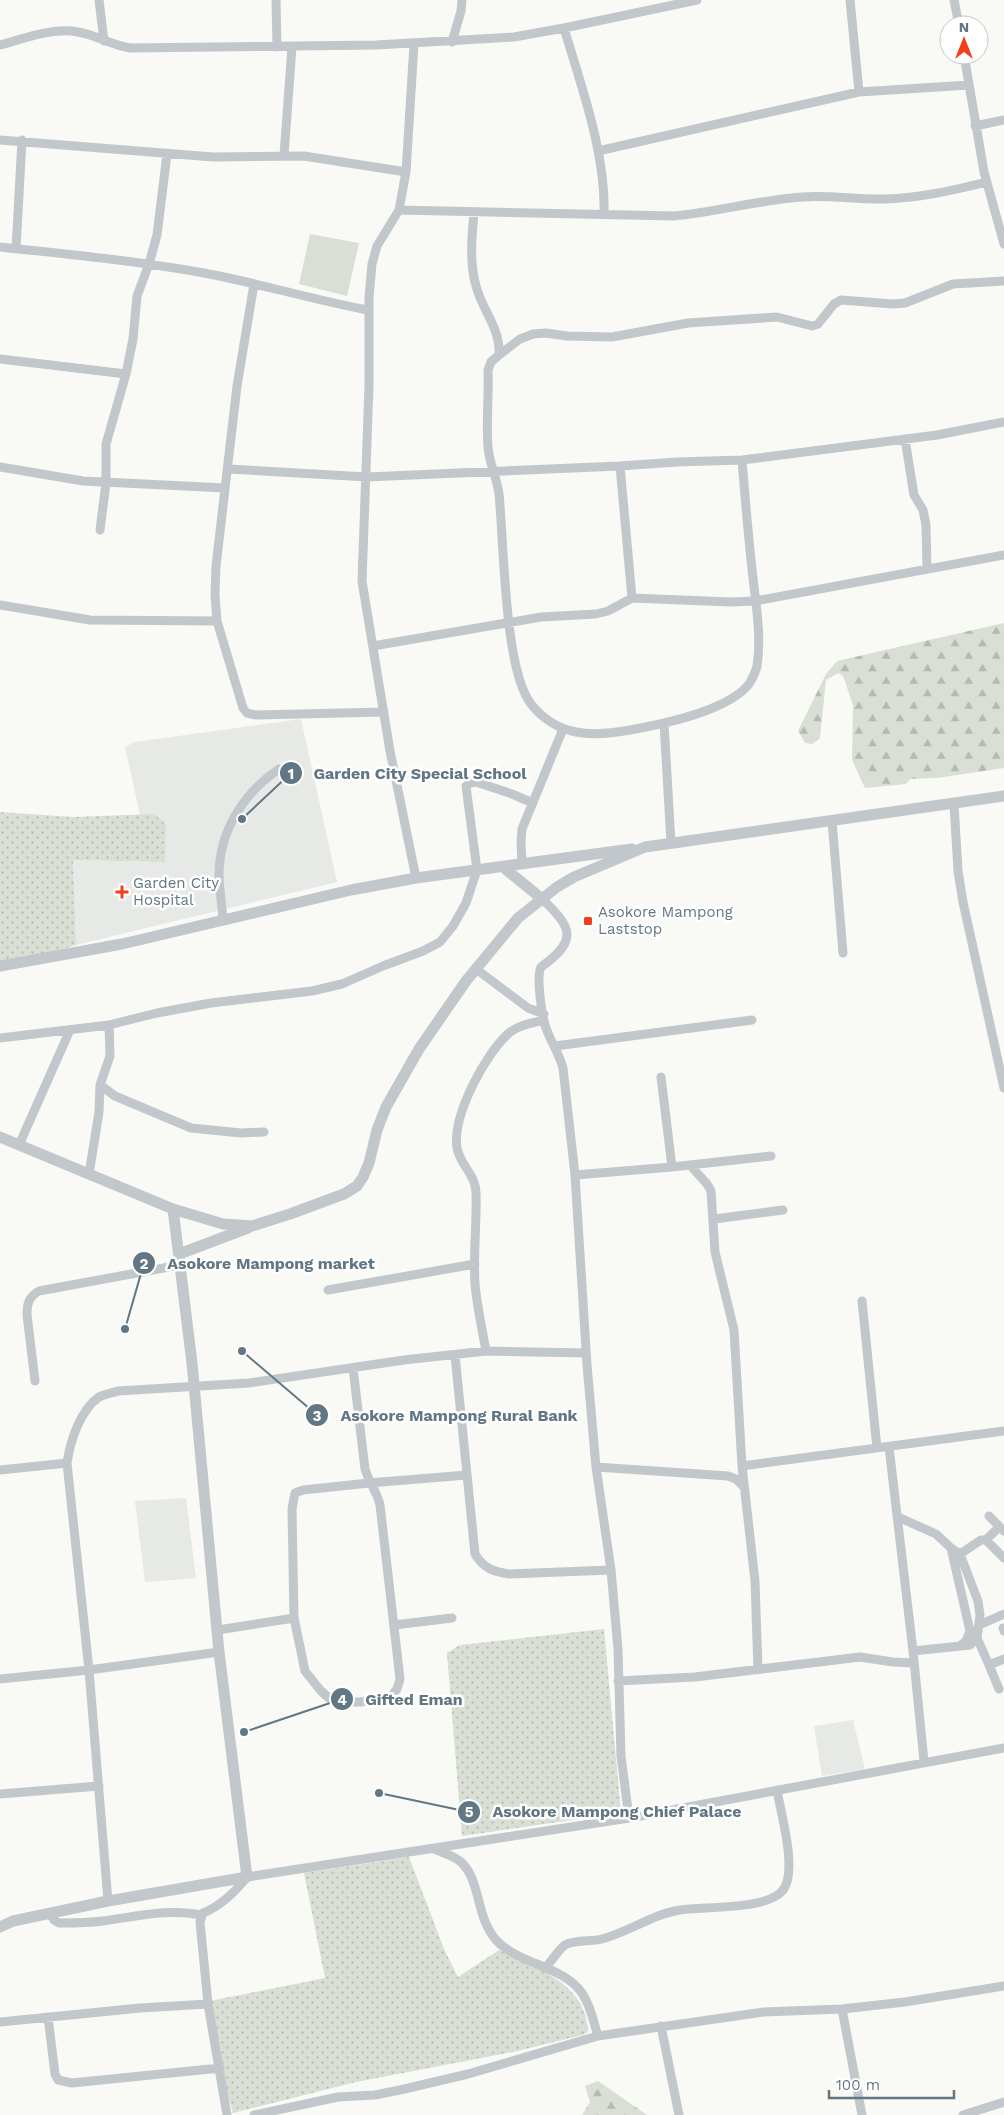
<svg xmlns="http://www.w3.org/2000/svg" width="1004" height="2115" viewBox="0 0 1004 2115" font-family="'Work Sans',sans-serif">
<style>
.built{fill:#e7e9e7}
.grass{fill:url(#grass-dots)}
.forest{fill:url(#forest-firs)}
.garden{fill:#d9dfd5}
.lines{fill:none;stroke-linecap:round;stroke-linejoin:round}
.minor{stroke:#c2c7cb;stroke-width:9}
.tertiary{stroke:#c2c7cb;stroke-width:11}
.poi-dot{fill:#f43e1b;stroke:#fff;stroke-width:2}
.labels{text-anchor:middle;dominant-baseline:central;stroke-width:5;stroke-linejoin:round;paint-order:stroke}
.poi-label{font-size:15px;fill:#617784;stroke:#fff;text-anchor:start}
.leader{fill:none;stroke:#617784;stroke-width:2}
.callout-dot{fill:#617784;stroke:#fff;stroke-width:2}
.mark-label{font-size:15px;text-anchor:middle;font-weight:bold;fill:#fff}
.callout-label{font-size:16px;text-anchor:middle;font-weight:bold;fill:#617784;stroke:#fff;stroke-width:5;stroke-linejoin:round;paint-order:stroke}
</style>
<defs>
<pattern id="grass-dots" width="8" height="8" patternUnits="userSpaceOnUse" patternTransform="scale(1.25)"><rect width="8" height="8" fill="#d9dfd5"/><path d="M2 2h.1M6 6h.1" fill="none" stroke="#b3bab2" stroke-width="1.8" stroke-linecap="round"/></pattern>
<pattern id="forest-firs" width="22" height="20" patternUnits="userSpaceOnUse" patternTransform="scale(1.25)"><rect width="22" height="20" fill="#d9dfd5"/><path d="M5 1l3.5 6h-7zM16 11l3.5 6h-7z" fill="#b3bab2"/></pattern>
</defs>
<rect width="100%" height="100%" fill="#f9f9f6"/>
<!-- built -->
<path class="built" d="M 301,719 L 337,882 L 76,945 L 73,860 L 165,862 L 154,814 L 140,815 L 125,747 L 135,742 Z
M 186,1498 L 196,1578 L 145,1582 L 135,1501 Z
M 853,1720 L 865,1769 L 822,1776 L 814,1726 Z"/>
<!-- grass -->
<path class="grass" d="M 0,812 L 73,817 L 154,814 L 166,824 L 165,862 L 73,860 L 76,945 L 49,954 L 0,962 Z
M 604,1629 L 621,1813 L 462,1836 L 447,1653 L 460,1645 Z
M 409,1857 L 444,1949 L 458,1977 L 499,1950 C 535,1967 588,1984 588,2032 L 583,2035 L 513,2052 L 356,2082 L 233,2113 L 225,2084 L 210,2001 L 325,1978 L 304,1873 Z"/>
<!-- forest -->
<path class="forest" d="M 1004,623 L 1004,768 L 937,778 L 910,779 L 906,784 L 865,788 L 852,760 L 853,705 L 843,676 L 838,673 L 826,680 L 820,738 L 812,744 L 805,743 L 798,731 L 826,674 L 837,661 Z
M 598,2081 L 647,2115 L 648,2115 L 582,2115 L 590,2102 L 585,2086 Z"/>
<!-- garden -->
<path class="garden" d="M 310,234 L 359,243 L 347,296 L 299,284 Z"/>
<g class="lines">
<!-- minor -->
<path class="minor" d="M 99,0 L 104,41
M 276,0 L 277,47
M 850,0 L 859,92
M 954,0 L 959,25
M 564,28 C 581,86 606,153 604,214
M 452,42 L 461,11 L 462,0
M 0,45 C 23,39 53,27 78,32 C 96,35 111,45 130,48 L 376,45 L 514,37 L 564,28 L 697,0
M 964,55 L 984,172 L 1004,244
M 975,126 L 1004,120
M 0,140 L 213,157 L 304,156 L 406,172
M 598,151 L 859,92 L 969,85
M 284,155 L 292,47
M 399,210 L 406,172 L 414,44
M 474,212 C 472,236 469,261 476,286 C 482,310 501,329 499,355
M 0,247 C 68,254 137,261 204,273 C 259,283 313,300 368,310
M 16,249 L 22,140
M 254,284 L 237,386 L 216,566 L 215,595 L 217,621 L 243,708 L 247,713 L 256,715 L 384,712
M 0,359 L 126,374
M 905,439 L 914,495 L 923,510 L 926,525 L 927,569
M 742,460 C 745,497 748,533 752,569 C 755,600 762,634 757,666 C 756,671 752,679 749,684 C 728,711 663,724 630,730 C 592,737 557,737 531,704 C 504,670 504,541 499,494 C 497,478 489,463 488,447 C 486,422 489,396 488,370 L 491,362 L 499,355 L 520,339 L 533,334 L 546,333 L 567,336 L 612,337 L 688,323 L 777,317 L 812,326 L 818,324 L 834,304 L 841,300 L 893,304 L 905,303 L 953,284 L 1004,281
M 620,466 L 632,598
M 0,467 L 83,481 L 225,488
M 228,469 L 367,477 L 620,466 L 677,462 L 742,460 L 937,435 L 1004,422
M 100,530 L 106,483 L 106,444 L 126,374 L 133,339 L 137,296 L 149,264 L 157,235 L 167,154
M 0,605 L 90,620 L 217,621
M 373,646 L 541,617 L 596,614 L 608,611 L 632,598 L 731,602 L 755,601 L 1004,555
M 664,723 L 671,843
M 954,804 L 958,871 L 963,902 L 1004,1088
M 832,821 L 843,953
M 522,864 L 521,841 L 522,829 L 563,729
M 416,878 L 390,751 L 362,581 L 369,386 L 369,297 L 372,264 L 377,246 L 399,210 L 674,216 C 717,212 758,200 802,197 C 830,195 858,200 886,199 C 920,198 954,190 987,182
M 541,898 C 572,927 579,940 541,967 C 536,976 542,1018 546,1028 C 551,1042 559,1053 563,1068 L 575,1175 L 587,1365 L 596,1467 L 611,1570 L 618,1649 L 621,1756 L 629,1818
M 223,920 C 222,906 220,892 219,878 C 218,833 243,793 279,769
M 476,969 L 528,1008 L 544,1014
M 0,1038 L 109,1025 L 157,1013 L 211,1003 L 312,991 L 342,984 L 383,966 L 423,951 L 440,942 L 453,926 L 466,903 L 477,870 L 466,786 L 470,783 L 476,782 L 512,794 L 533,803
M 555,1046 L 752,1020
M 661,1077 L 672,1167
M 100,1085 L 115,1096 L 191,1128 L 241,1133 L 264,1132
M 19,1145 L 70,1030
M 690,1165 L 707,1184 L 711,1191 L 715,1252 L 734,1330 L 742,1466 L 755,1581 L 758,1670
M 89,1174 L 99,1112 L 100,1085 L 110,1056 L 109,1025
M 575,1175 L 672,1167 L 771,1156
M 714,1219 L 783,1210
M 328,1290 L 475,1264
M 862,1301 L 877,1448
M 486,1351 C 482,1329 477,1306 475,1284 C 473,1253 477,1223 476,1193 C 476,1175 460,1165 457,1148 C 452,1116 485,1054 509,1033 C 519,1025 532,1023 544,1020
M 455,1355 L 475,1554 C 483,1568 494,1572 509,1574 L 611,1570
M 353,1368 L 365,1469 C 369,1482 377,1492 380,1505 L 400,1679 L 397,1689 L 391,1697 L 360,1702 L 341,1702 L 329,1698 L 321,1691 L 305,1671 L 294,1618 L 292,1509 L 295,1493 L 303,1490 L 369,1483 L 467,1475
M 35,1381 L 27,1315 C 27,1303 29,1297 39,1291 L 180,1265
M 889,1447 L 913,1651 L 924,1761
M 742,1466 L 1004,1431
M 596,1467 L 728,1476 L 736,1479 L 744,1487
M 0,1470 L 67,1463
M 989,1516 L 1004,1531
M 898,1517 L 936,1534 L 951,1548 L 970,1631 L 966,1641 L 961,1645
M 986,1540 L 999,1527
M 960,1554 L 981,1540 L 986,1540 L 1004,1558
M 394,1625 L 452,1618
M 979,1625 L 1004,1614
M 1003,1628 L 1004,1631
M 218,1630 L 294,1618
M 977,1638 L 989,1665 L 1004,1659
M 913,1651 L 970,1645 L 977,1638 L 980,1615 L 978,1601 L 960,1554 L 951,1548
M 989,1665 L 999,1689
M 0,1679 L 89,1670 L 219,1652
M 618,1681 L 695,1677 L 860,1657 L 893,1662 L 914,1663
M 0,1794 L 99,1786
M 434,1849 C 443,1853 453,1855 461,1862 C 482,1881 475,1922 500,1944 C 522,1963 558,1967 577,1987 C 589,1999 593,2020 598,2036
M 108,1901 L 89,1670 L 67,1463 C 70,1442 80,1410 99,1397 C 105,1394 112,1393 118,1391 L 249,1383 L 404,1360 L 486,1351 L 586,1353
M 50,1913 L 54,1920 L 59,1923 C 74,1923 88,1923 103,1921 C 135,1917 168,1908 201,1915
M 545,1968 C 551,1962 559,1949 565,1945 C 575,1939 591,1942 602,1939 C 629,1932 653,1914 680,1910 C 704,1906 773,1911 785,1887 C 796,1865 781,1814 777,1790
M 842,2009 L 862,2115
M 48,2017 L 55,2074 L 58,2080 L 72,2083 L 220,2068
M 0,2022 L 140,2008 L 208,2004
M 661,2026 L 679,2115
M 227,2115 L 208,2004 L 200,1922 L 203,1913 C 221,1906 235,1892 247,1877 L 629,1818 L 1004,1748
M 254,2115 L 338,2097 L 375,2095 L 400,2090 L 468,2074 L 598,2036 L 764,2012 L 842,2009 L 905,2002 L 1004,1986
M 963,2115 L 1004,2102"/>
<!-- tertiary -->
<path class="tertiary" d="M 503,867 L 541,898
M 0,966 L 122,944 L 351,890 L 416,878 L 632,849
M 0,1137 L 173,1209 L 223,1224 L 252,1226 L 290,1214 L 344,1194 L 357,1186 L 363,1177 L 369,1163 L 377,1130 L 386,1107 L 419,1049 L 466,981 L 518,918 L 557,887 L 574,877 L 645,847 L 1004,796
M 179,1254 L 248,1228
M 0,1927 L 13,1921 L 108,1901 L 247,1877 L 219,1652 L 192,1363 L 173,1209"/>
</g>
<!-- markers -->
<g class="poi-dot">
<path d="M119.5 884.5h5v5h5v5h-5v5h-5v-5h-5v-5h5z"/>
<rect x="583" y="916" width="10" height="10" rx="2.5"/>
</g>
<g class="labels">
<!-- poi labels -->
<g class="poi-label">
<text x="133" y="883">Garden City<tspan x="133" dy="17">Hospital</tspan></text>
<text x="598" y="912">Asokore Mampong<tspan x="598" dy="17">Laststop</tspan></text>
</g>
</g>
<!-- callouts -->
<path class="leader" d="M242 819L291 773M125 1329L144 1263M242 1351L317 1415M244 1732L342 1699M379 1793L469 1812"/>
<g class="callout-dot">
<circle cx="242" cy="819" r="5"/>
<circle cx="125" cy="1329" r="5"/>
<circle cx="242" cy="1351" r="5"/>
<circle cx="244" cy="1732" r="5"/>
<circle cx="379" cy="1793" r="5"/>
<circle cx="291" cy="773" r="12"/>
<circle cx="144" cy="1263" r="12"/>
<circle cx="317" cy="1415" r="12"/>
<circle cx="342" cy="1699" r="12"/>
<circle cx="469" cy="1812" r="12"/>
</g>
<g class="mark-label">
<text x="291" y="779">1</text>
<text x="144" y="1269">2</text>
<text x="317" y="1421">3</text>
<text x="342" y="1705">4</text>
<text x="469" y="1817">5</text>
</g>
<g class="callout-label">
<text x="420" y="779">Garden City Special School</text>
<text x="271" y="1269">Asokore Mampong market</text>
<text x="459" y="1421">Asokore Mampong Rural Bank</text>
<text x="414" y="1705">Gifted Eman</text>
<text x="617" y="1817">Asokore Mampong Chief Palace</text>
</g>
<!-- north arrow -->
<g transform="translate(964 40)"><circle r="24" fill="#ffffff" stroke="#c0c9ce"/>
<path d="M0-4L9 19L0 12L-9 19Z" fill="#f43e1b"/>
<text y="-8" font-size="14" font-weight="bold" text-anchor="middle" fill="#617784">N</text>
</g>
<!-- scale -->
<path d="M829 2090v8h125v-8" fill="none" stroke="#617784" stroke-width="2.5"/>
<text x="836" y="2090" font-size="15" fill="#617784" stroke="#ffffff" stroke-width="4" paint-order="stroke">100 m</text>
</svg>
